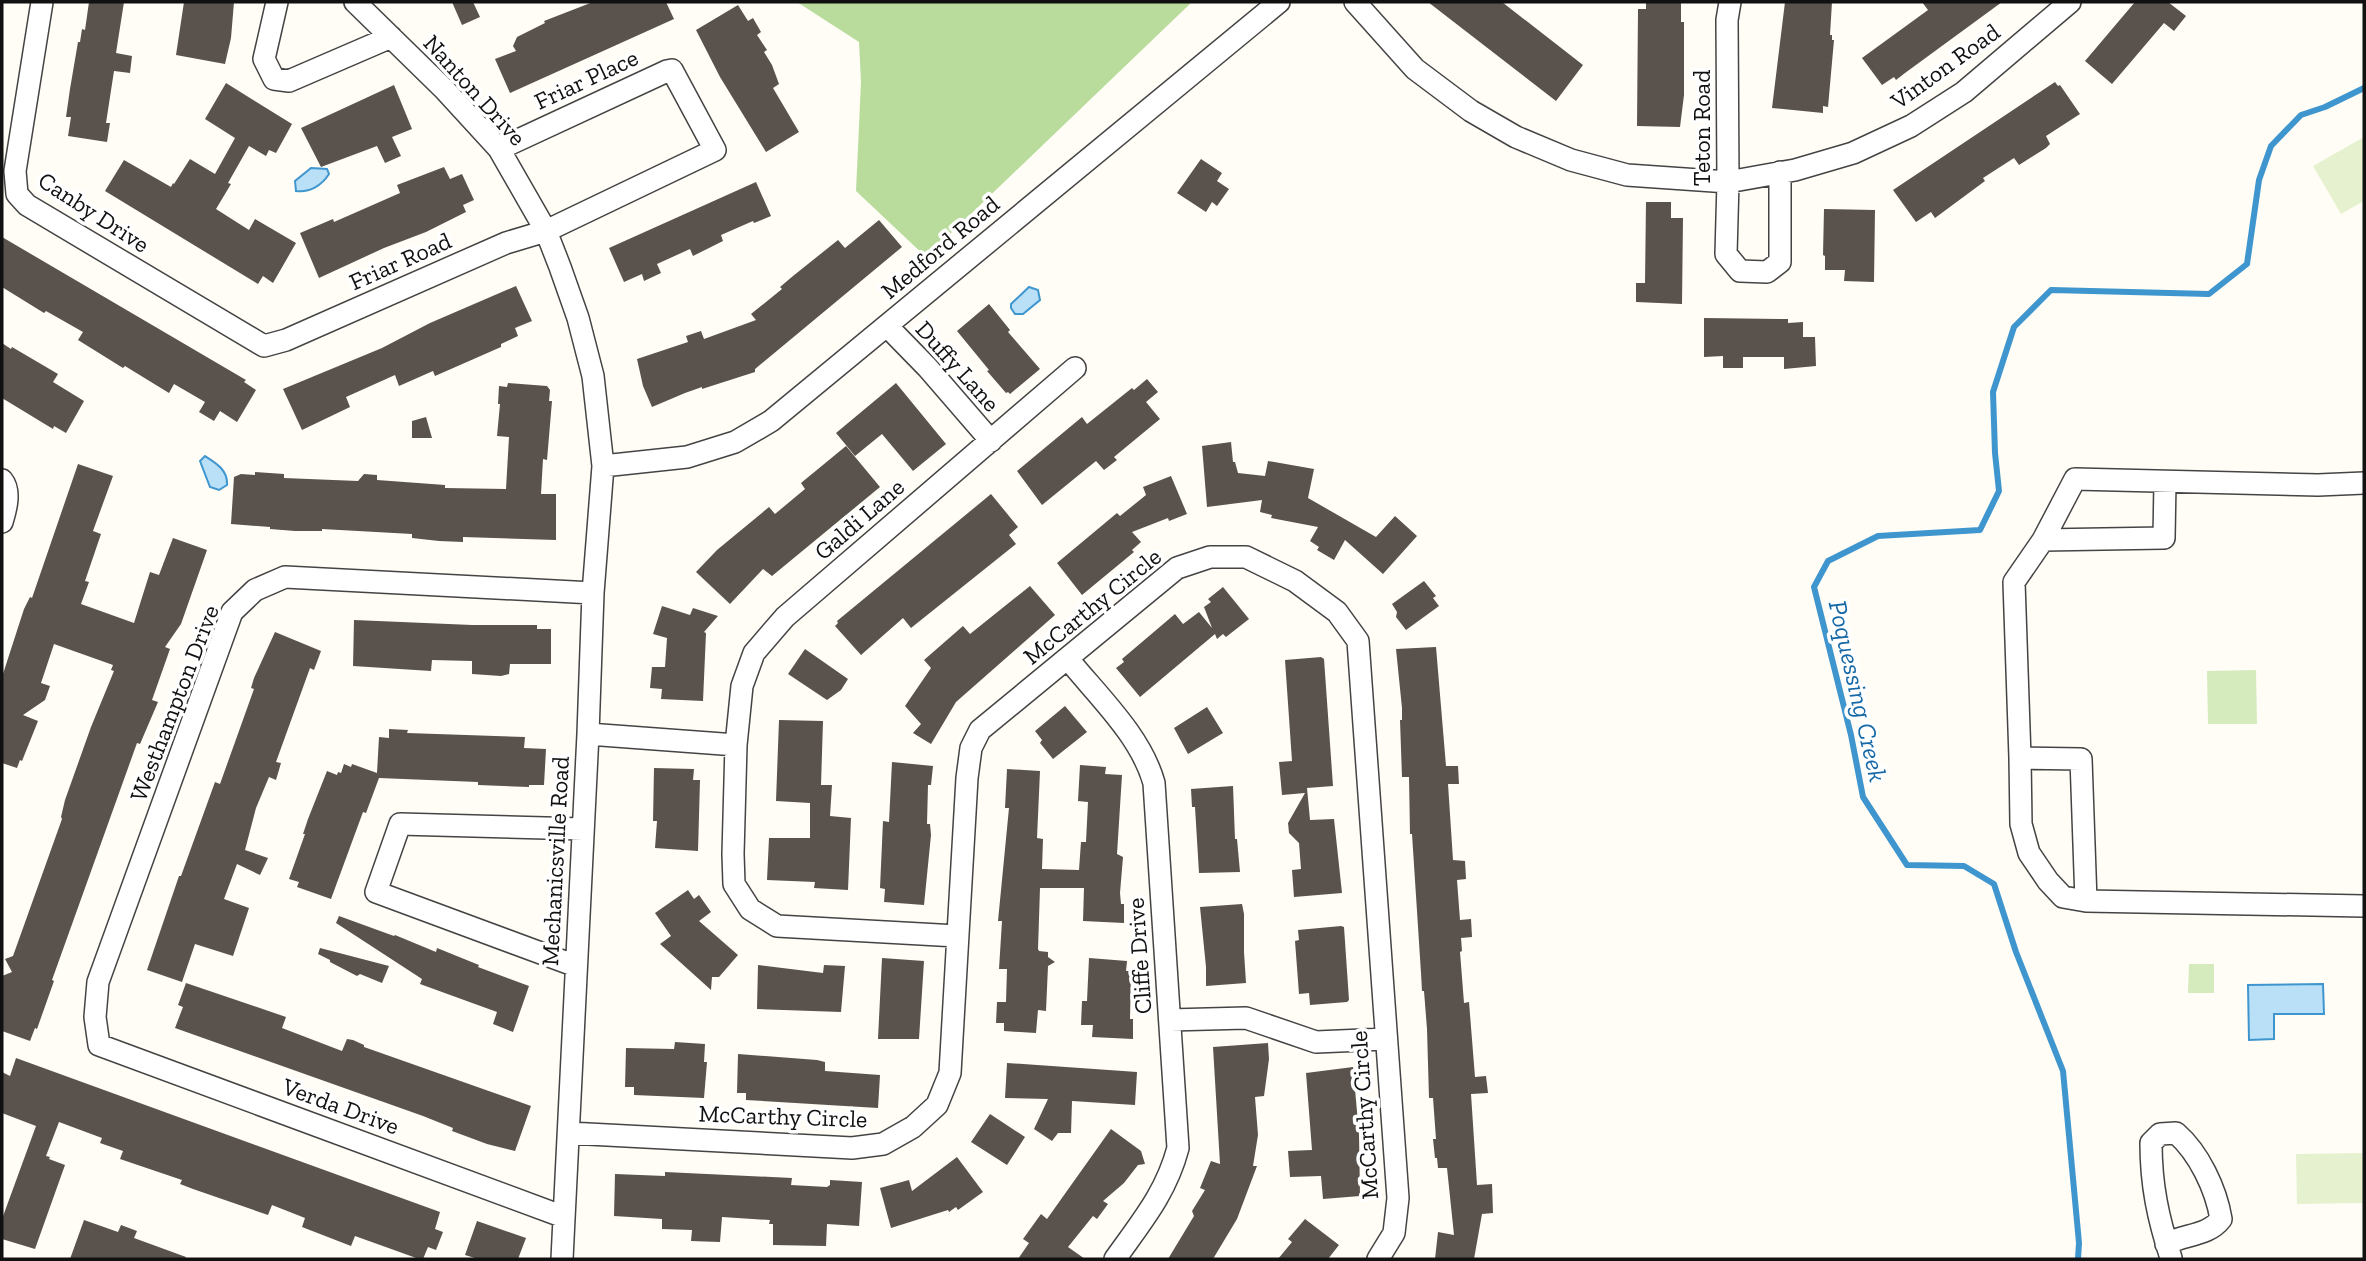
<svg xmlns="http://www.w3.org/2000/svg" width="2366" height="1261" viewBox="0 0 2366 1261" font-family="'Zilla Slab',serif">
<style>
.green{fill:#d5ebbd}
.forest{fill:#b9dc9c}
.pitch{fill:#e6f2cf}
.water{fill:#b9e0f7;stroke:#3f96cf;stroke-width:2}
.lines{fill:none;stroke-linecap:round;stroke-linejoin:round}
.stream{stroke:#3f96cf;stroke-width:6}
.building{fill:#5a524d}
.minor-casing{stroke:#444;stroke-width:24}
.minor{stroke:#fff;stroke-width:21}
.labels{text-anchor:middle;dominant-baseline:central;stroke-width:7;stroke-linejoin:round;paint-order:stroke}
.street-label{font-size:24px;fill:#111;stroke:#fff}
.water-label{font-size:26px;font-style:italic;fill:#1768a6;stroke:#fff}
</style>
<rect width="100%" height="100%" fill="#fffdf5"/>
<!-- green -->
<path class="green" d="M 2256,670 L 2257,724 L 2208,724 L 2207,671 Z
M 2189,964 L 2214,964 L 2214,993 L 2188,993 Z"/>
<!-- forest -->
<path class="forest" d="M 797,2 L 1151,2 L 1152,3 L 1192,2 L 926,257 L 856,191 L 861,82 L 859,42 Z"/>
<!-- pitch -->
<path class="pitch" d="M 2364,137 L 2364,201 L 2341,214 L 2313,166 Z
M 2364,1153 L 2364,1203 L 2297,1204 L 2296,1154 Z"/>
<!-- water -->
<path class="water" d="M 311,168 L 327,169 L 329,174 C 322,185 310,193 296,191 L 295,181 Z
M 1029,287 L 1038,290 L 1040,300 L 1023,314 L 1015,314 L 1011,308 L 1011,304 Z
M 205,456 C 216,463 228,470 227,485 L 219,490 L 210,487 L 200,461 Z
M 2323,984 L 2324,1014 L 2274,1014 L 2274,1039 L 2249,1040 L 2248,985 Z"/>
<g class="lines">
<!-- stream -->
<path class="stream" d="M 2078,1259 L 2079,1243 L 2063,1071 L 2016,952 L 1994,884 L 1964,866 L 1907,865 L 1863,797 L 1851,735 L 1814,587 L 1828,561 L 1878,536 L 1980,530 L 1999,491 L 1995,453 L 1993,392 L 2014,327 L 2051,290 L 2209,294 L 2247,264 L 2259,180 L 2271,146 L 2301,115 L 2325,107 L 2364,88"/>
</g>
<!-- building -->
<path class="building" d="M 89,2 L 124,2 L 116,53 L 132,56 L 130,73 L 114,71 L 106,123 L 110,123 L 107,142 L 68,136 L 71,117 L 66,117 L 70,89 L 78,42 L 80,42 L 82,29 L 85,30 Z
M 184,2 L 234,2 L 231,38 L 225,64 L 176,55 Z
M 452,2 L 473,2 L 480,17 L 462,25 Z
M 593,2 L 666,2 L 674,19 L 510,93 L 495,59 L 516,51 L 513,46 L 517,37 L 545,23 L 544,21 Z
M 1428,2 L 1502,2 L 1583,65 L 1556,101 Z
M 1646,2 L 1681,2 L 1681,22 L 1684,22 L 1684,95 L 1680,127 L 1637,126 L 1638,9 L 1646,9 Z
M 1785,2 L 1832,2 L 1830,35 L 1832,35 L 1832,40 L 1834,40 L 1828,107 L 1823,106 L 1823,113 L 1772,108 Z
M 1922,2 L 2002,2 L 1905,73 L 1896,80 L 1894,77 L 1882,85 L 1862,58 L 1928,10 Z
M 2135,2 L 2168,2 L 2186,16 L 2174,31 L 2164,23 L 2112,84 L 2085,61 Z
M 738,5 L 748,21 L 753,18 L 761,32 L 757,35 L 767,50 L 764,52 L 772,65 L 779,84 L 773,88 L 799,132 L 766,152 L 720,77 L 696,30 Z
M 2055,82 L 2058,86 L 2060,85 L 2080,114 L 2046,136 L 2050,144 L 2046,148 L 2019,165 L 2014,158 L 1983,178 L 1985,181 L 1935,218 L 1931,212 L 1916,222 L 1893,190 Z
M 226,83 L 292,124 L 276,153 L 269,150 L 266,156 L 249,146 L 228,183 L 231,184 L 216,209 L 249,230 L 255,219 L 296,243 L 273,283 L 263,276 L 258,284 L 105,191 L 124,160 L 171,187 L 173,183 L 174,184 L 190,159 L 215,174 L 235,138 L 205,119 Z
M 394,85 L 412,129 L 392,137 L 401,156 L 385,163 L 377,146 L 321,167 L 301,128 Z
M 1201,159 L 1222,173 L 1217,181 L 1229,189 L 1217,206 L 1212,202 L 1206,212 L 1177,193 Z
M 444,167 L 450,179 L 462,174 L 474,200 L 463,205 L 466,212 L 426,232 L 384,248 L 319,278 L 300,233 L 333,219 L 334,222 L 400,193 L 397,185 Z
M 756,182 L 771,216 L 754,223 L 753,221 L 721,235 L 723,241 L 693,256 L 690,249 L 657,264 L 661,273 L 644,281 L 642,274 L 624,282 L 609,248 Z
M 1646,202 L 1671,202 L 1671,218 L 1683,218 L 1682,304 L 1636,302 L 1636,283 L 1645,283 Z
M 1824,209 L 1875,210 L 1874,282 L 1844,281 L 1845,270 L 1825,270 L 1825,256 L 1823,255 Z
M 879,220 L 902,247 L 755,369 L 755,372 L 702,389 L 702,387 L 685,393 L 652,407 L 643,386 L 637,359 L 688,342 L 686,336 L 701,331 L 704,339 L 756,320 L 751,314 L 782,289 L 780,287 L 793,276 L 838,240 L 845,248 Z
M 2,237 L 246,380 L 244,382 L 256,390 L 237,422 L 220,411 L 214,421 L 199,412 L 205,402 L 174,384 L 169,393 L 125,366 L 123,368 L 78,340 L 83,332 L 46,311 L 44,313 L 2,287 Z
M 516,286 L 532,321 L 515,328 L 518,336 L 501,344 L 501,347 L 435,376 L 433,371 L 399,386 L 395,375 L 346,397 L 350,407 L 302,430 L 283,389 L 382,348 L 430,323 Z
M 989,304 L 1010,330 L 1008,332 L 1040,369 L 1010,394 L 1008,392 L 1006,393 L 987,371 L 989,370 L 957,331 Z
M 1704,318 L 1788,319 L 1788,323 L 1803,322 L 1803,337 L 1815,337 L 1816,366 L 1784,369 L 1784,357 L 1743,357 L 1743,368 L 1723,368 L 1723,356 L 1704,357 Z
M 2,343 L 11,349 L 12,347 L 58,374 L 53,382 L 84,401 L 66,433 L 54,426 L 53,429 L 2,398 Z
M 1147,379 L 1158,392 L 1146,402 L 1160,419 L 1114,457 L 1117,460 L 1104,470 L 1096,461 L 1042,505 L 1017,471 L 1082,417 L 1087,424 L 1132,388 L 1134,390 Z
M 508,383 L 547,386 L 550,390 L 549,401 L 552,401 L 547,460 L 543,459 L 541,494 L 556,494 L 556,540 L 463,537 L 463,542 L 439,541 L 412,538 L 412,534 L 322,529 L 322,531 L 295,531 L 270,529 L 270,527 L 231,524 L 234,477 L 241,474 L 255,475 L 255,472 L 284,474 L 284,478 L 358,481 L 364,474 L 377,475 L 377,480 L 445,485 L 445,488 L 506,489 L 509,437 L 497,436 L 500,404 L 498,404 L 499,386 L 507,387 Z
M 896,383 L 946,444 L 913,471 L 882,434 L 855,456 L 836,433 Z
M 426,417 L 432,438 L 412,438 L 412,421 Z
M 1231,442 L 1233,462 L 1235,462 L 1238,473 L 1265,476 L 1268,461 L 1314,469 L 1308,498 L 1376,537 L 1395,516 L 1417,536 L 1383,574 L 1345,540 L 1334,560 L 1317,550 L 1319,547 L 1310,541 L 1318,527 L 1271,518 L 1272,515 L 1260,512 L 1262,500 L 1207,507 L 1202,446 Z
M 846,446 L 880,487 L 772,576 L 763,569 L 730,604 L 696,572 L 717,550 L 769,507 L 775,514 L 805,489 L 801,483 Z
M 78,464 L 113,476 L 93,531 L 101,534 L 85,581 L 89,582 L 81,604 L 134,623 L 150,572 L 159,575 L 173,538 L 207,550 L 181,624 L 165,647 L 170,649 L 152,700 L 158,702 L 140,744 L 137,743 L 52,980 L 54,981 L 37,1029 L 35,1028 L 30,1041 L 2,1031 L 2,976 L 12,972 L 5,959 L 13,956 L 62,819 L 61,817 L 65,800 L 91,727 L 114,671 L 111,670 L 113,665 L 54,644 L 41,683 L 50,686 L 45,700 L 23,715 L 38,721 L 22,761 L 20,760 L 17,768 L 2,763 L 2,677 L 24,609 L 30,597 L 32,598 Z
M 1171,476 L 1187,514 L 1169,521 L 1168,518 L 1132,532 L 1141,542 L 1132,550 L 1134,552 L 1082,595 L 1057,563 L 1117,513 L 1120,516 L 1146,495 L 1143,487 Z
M 991,494 L 1018,527 L 1009,535 L 1016,544 L 911,628 L 903,618 L 861,655 L 835,626 L 838,623 L 837,621 Z
M 1424,581 L 1436,596 L 1433,598 L 1439,606 L 1406,630 L 1396,617 L 1397,612 L 1392,604 Z
M 1030,586 L 1055,615 L 956,702 L 931,744 L 913,733 L 921,724 L 905,706 L 931,668 L 924,660 L 963,626 L 970,634 Z
M 1223,587 L 1249,619 L 1226,637 L 1223,634 L 1217,639 L 1215,634 L 1140,697 L 1116,668 L 1124,662 L 1122,659 L 1175,614 L 1183,624 L 1199,612 L 1212,628 L 1204,607 L 1211,602 L 1208,599 Z
M 662,606 L 690,615 L 693,608 L 718,616 L 704,632 L 706,633 L 703,701 L 661,699 L 662,689 L 650,688 L 652,667 L 665,667 L 667,638 L 653,634 Z
M 354,620 L 472,625 L 537,625 L 537,629 L 551,629 L 551,664 L 510,664 L 509,674 L 501,676 L 472,674 L 472,661 L 432,660 L 431,671 L 353,666 Z
M 275,632 L 321,651 L 314,670 L 310,668 L 276,762 L 281,763 L 276,780 L 269,777 L 256,808 L 245,850 L 268,858 L 260,875 L 237,864 L 224,899 L 249,908 L 233,956 L 195,944 L 182,982 L 147,970 L 179,876 L 181,876 L 215,782 L 220,784 L 254,689 L 251,688 L 254,678 Z
M 1436,647 L 1446,766 L 1458,766 L 1459,784 L 1448,784 L 1453,860 L 1465,861 L 1466,879 L 1457,880 L 1460,920 L 1471,919 L 1472,937 L 1461,938 L 1462,951 L 1460,952 L 1464,1003 L 1469,1002 L 1475,1077 L 1486,1076 L 1488,1093 L 1471,1094 L 1477,1185 L 1492,1184 L 1493,1213 L 1482,1214 L 1474,1259 L 1435,1259 L 1438,1232 L 1454,1235 L 1447,1168 L 1438,1168 L 1437,1158 L 1435,1158 L 1433,1139 L 1436,1139 L 1433,1098 L 1429,1098 L 1427,1029 L 1424,991 L 1422,991 L 1421,973 L 1412,834 L 1410,834 L 1409,777 L 1402,777 L 1400,720 L 1402,720 L 1402,708 L 1396,649 Z
M 805,649 L 848,679 L 841,690 L 827,700 L 788,674 Z
M 1321,657 L 1324,659 L 1333,786 L 1307,788 L 1310,820 L 1334,819 L 1342,893 L 1294,897 L 1292,870 L 1301,869 L 1299,843 L 1289,833 L 1288,823 L 1305,793 L 1282,795 L 1279,762 L 1292,761 L 1285,660 Z
M 1065,706 L 1087,732 L 1053,759 L 1040,743 L 1042,740 L 1035,731 Z
M 1207,707 L 1223,733 L 1188,754 L 1174,728 Z
M 779,720 L 823,721 L 821,785 L 832,785 L 830,816 L 851,818 L 848,890 L 814,888 L 815,882 L 767,880 L 769,838 L 810,838 L 810,803 L 776,801 Z
M 389,729 L 408,730 L 407,733 L 525,737 L 524,748 L 546,749 L 544,785 L 529,785 L 529,787 L 478,785 L 478,782 L 379,778 L 366,813 L 363,812 L 331,899 L 297,887 L 299,882 L 289,879 L 305,834 L 303,834 L 308,819 L 327,771 L 337,775 L 338,772 L 341,773 L 344,764 L 351,767 L 352,764 L 377,773 L 379,737 L 389,738 Z
M 892,762 L 933,766 L 931,785 L 928,785 L 927,824 L 930,824 L 931,835 L 924,905 L 884,902 L 885,889 L 880,888 L 883,821 L 889,822 Z
M 1080,765 L 1106,767 L 1105,774 L 1122,775 L 1117,854 L 1123,857 L 1120,893 L 1121,904 L 1124,904 L 1124,923 L 1083,921 L 1084,888 L 1040,888 L 1038,949 L 1039,951 L 1048,952 L 1048,957 L 1055,962 L 1048,966 L 1046,1011 L 1038,1010 L 1036,1033 L 1004,1031 L 1004,1023 L 996,1023 L 997,1002 L 1006,1002 L 1007,969 L 999,969 L 1002,921 L 998,921 L 1009,808 L 1005,808 L 1007,769 L 1040,771 L 1037,838 L 1043,839 L 1042,869 L 1079,870 L 1081,842 L 1086,842 L 1088,802 L 1078,801 Z
M 654,768 L 694,769 L 693,780 L 700,780 L 698,851 L 655,848 L 657,821 L 653,821 Z
M 1233,786 L 1235,839 L 1237,839 L 1240,872 L 1199,873 L 1195,807 L 1192,807 L 1191,789 Z
M 688,890 L 694,899 L 699,895 L 711,912 L 699,921 L 738,955 L 719,977 L 712,977 L 711,990 L 660,944 L 671,936 L 655,913 Z
M 1242,904 L 1244,914 L 1244,952 L 1246,983 L 1206,986 L 1206,967 L 1200,907 Z
M 339,916 L 394,936 L 395,935 L 436,952 L 437,948 L 479,965 L 478,967 L 529,986 L 513,1032 L 493,1024 L 497,1012 L 420,984 L 422,979 L 336,923 Z
M 1341,926 L 1344,927 L 1349,1000 L 1347,1002 L 1310,1005 L 1309,993 L 1299,994 L 1295,941 L 1299,940 L 1298,930 Z
M 320,948 L 389,966 L 382,983 L 360,974 L 357,976 L 330,962 L 330,960 L 318,954 Z
M 882,958 L 924,961 L 919,1039 L 878,1039 Z
M 1089,958 L 1127,961 L 1126,971 L 1131,971 L 1130,1019 L 1133,1019 L 1133,1039 L 1092,1037 L 1093,1025 L 1081,1025 L 1082,1001 L 1087,1001 Z
M 758,965 L 823,973 L 824,965 L 845,966 L 841,1012 L 757,1009 Z
M 186,983 L 286,1017 L 282,1028 L 342,1051 L 347,1039 L 353,1040 L 364,1045 L 364,1047 L 531,1106 L 515,1151 L 487,1144 L 452,1131 L 453,1128 L 423,1116 L 175,1028 L 183,1007 L 178,1005 Z
M 675,1042 L 705,1044 L 704,1062 L 707,1062 L 704,1098 L 634,1095 L 634,1087 L 625,1087 L 626,1048 L 674,1049 Z
M 1268,1043 L 1269,1059 L 1264,1096 L 1255,1097 L 1258,1135 L 1253,1166 L 1257,1166 L 1237,1219 L 1213,1259 L 1168,1259 L 1194,1216 L 1192,1211 L 1205,1190 L 1200,1188 L 1211,1161 L 1220,1164 L 1213,1047 Z
M 738,1054 L 817,1060 L 825,1062 L 825,1071 L 880,1075 L 878,1108 L 746,1100 L 746,1093 L 737,1093 Z
M 16,1058 L 440,1212 L 435,1229 L 443,1232 L 436,1250 L 428,1247 L 423,1259 L 419,1259 L 355,1236 L 351,1246 L 302,1227 L 305,1218 L 272,1205 L 268,1215 L 193,1189 L 180,1184 L 182,1180 L 120,1159 L 123,1151 L 100,1143 L 102,1138 L 59,1122 L 46,1156 L 50,1157 L 49,1159 L 65,1165 L 35,1249 L 2,1239 L 2,1219 L 36,1126 L 2,1113 L 2,1072 L 10,1076 Z
M 1007,1063 L 1137,1072 L 1135,1105 L 1072,1101 L 1071,1133 L 1058,1133 L 1052,1141 L 1034,1129 L 1048,1099 L 1005,1098 Z
M 1353,1067 L 1359,1134 L 1360,1196 L 1323,1199 L 1321,1176 L 1290,1177 L 1288,1151 L 1312,1150 L 1306,1073 Z
M 990,1114 L 1025,1137 L 1007,1165 L 971,1142 Z
M 1111,1129 L 1141,1151 L 1145,1164 L 1138,1165 L 1124,1183 L 1103,1201 L 1108,1204 L 1097,1219 L 1093,1216 L 1068,1247 L 1085,1259 L 1018,1259 L 1029,1243 L 1023,1239 L 1041,1214 L 1047,1219 Z
M 957,1157 L 983,1192 L 958,1210 L 956,1207 L 949,1212 L 948,1210 L 891,1228 L 880,1188 L 909,1180 L 912,1191 Z
M 665,1172 L 792,1178 L 791,1185 L 827,1187 L 830,1185 L 830,1180 L 862,1182 L 859,1226 L 827,1224 L 826,1246 L 773,1245 L 773,1224 L 769,1224 L 770,1220 L 722,1217 L 720,1242 L 691,1241 L 692,1230 L 662,1229 L 662,1219 L 614,1216 L 615,1174 L 665,1176 Z
M 1305,1219 L 1339,1245 L 1328,1259 L 1278,1259 L 1292,1242 L 1288,1239 Z
M 84,1220 L 118,1232 L 121,1225 L 137,1231 L 134,1238 L 186,1257 L 185,1259 L 70,1259 Z
M 477,1221 L 526,1238 L 518,1259 L 478,1259 L 465,1255 Z"/>
<g class="lines">
<!-- minor casing -->
<g class="minor-casing">
<path id="minor" d="M 42,2 L 15,171 L 17,194 L 27,205 L 264,346 L 286,340 L 506,243 L 546,231 L 715,150 L 672,70 L 667,71 L 499,149
M 277,2 L 264,59 L 274,79 L 289,81 L 391,37
M 355,2 L 444,89 L 499,149 L 546,231 L 560,267 L 578,318 L 593,376 L 603,466 L 593,593 L 588,734 L 562,1259
M 1355,2 L 1415,69 L 1471,111 L 1516,137 L 1571,160 L 1627,175 L 1728,182 L 1795,170 L 1853,153 L 1911,126 L 1964,92 L 2070,2
M 1730,2 L 1727,20 L 1728,182 L 1726,254 L 1740,271 L 1767,272 L 1780,262 L 1780,172
M 887,326 L 927,367 L 991,441
M 603,466 L 687,457 L 735,442 L 771,421 L 1279,2
M 2,480 C 11,491 6,509 2,522
M 2364,483 L 2318,485 L 2075,479 L 2043,540 L 2014,582 L 2020,758 L 2081,759 L 2086,901 L 2364,906
M 2043,540 L 2164,538 L 2165,482
M 1068,659 C 1098,696 1141,736 1154,783 L 1178,1148 C 1166,1193 1142,1221 1115,1259
M 588,734 L 736,745
M 2020,758 L 2021,824 L 2029,853 L 2048,881 L 2063,897 L 2086,901
M 957,936 L 777,926 L 750,909 L 734,884 L 733,854 L 736,745 L 742,686 L 754,653 L 785,617 L 1075,368
M 576,966 L 376,892 L 400,824 L 583,829
M 1170,1020 L 1246,1018 L 1316,1042 L 1386,1039
M 569,1133 L 852,1148 L 883,1144 L 913,1127 L 937,1105 L 950,1073 L 967,778 L 971,748 L 980,730 L 1177,568 L 1210,557 L 1246,557 L 1295,581 L 1337,612 L 1358,641 L 1398,1198 L 1394,1233 L 1378,1259
M 564,1217 L 99,1045 L 95,1017 L 98,982 L 232,612 L 255,590 L 285,577 L 593,593
M 2166,1244 C 2185,1234 2208,1236 2221,1219 C 2216,1189 2199,1153 2176,1133 L 2160,1134 L 2151,1143 C 2151,1185 2158,1218 2171,1258 L 2171,1259"/>
</g>
<!-- minor -->
<use href="#minor" class="minor"/>
</g>
<g class="labels">
<!-- street labels -->
<g class="street-label">
<text transform="translate(1945 66) rotate(-36)">Vinton Road</text>
<text transform="translate(586 79) rotate(-25)">Friar Place</text>
<text transform="translate(475 90) rotate(48)">Nanton Drive</text>
<text transform="translate(1701 128) rotate(-90)">Teton Road</text>
<text transform="translate(94 212) rotate(33)">Canby Drive</text>
<text transform="translate(940 247) rotate(-40)">Medford Road</text>
<text transform="translate(400 261) rotate(-24)">Friar Road</text>
<text transform="translate(958 366) rotate(48)">Duffy Lane</text>
<text transform="translate(859 519) rotate(-41)">Galdi Lane</text>
<text transform="translate(1092 606) rotate(-39)">McCarthy Circle</text>
<text transform="translate(174 703) rotate(-69)">Westhampton Drive</text>
<text transform="translate(555 861) rotate(-87)">Mechanicsville Road</text>
<text transform="translate(1139 956) rotate(-94)">Cliffe Drive</text>
<text transform="translate(341 1106) rotate(20)">Verda Drive</text>
<text transform="translate(1364 1115) rotate(-94)">McCarthy Circle</text>
<text transform="translate(783 1116) rotate(2)">McCarthy Circle</text>
</g>
<!-- water labels -->
<g class="water-label">
<text transform="translate(1858 691) rotate(77)">Poquessing Creek</text>
</g>
</g>
<!-- border -->
<rect width="2366" height="1261" fill="none" stroke="#111111" stroke-width="7"/>
</svg>
